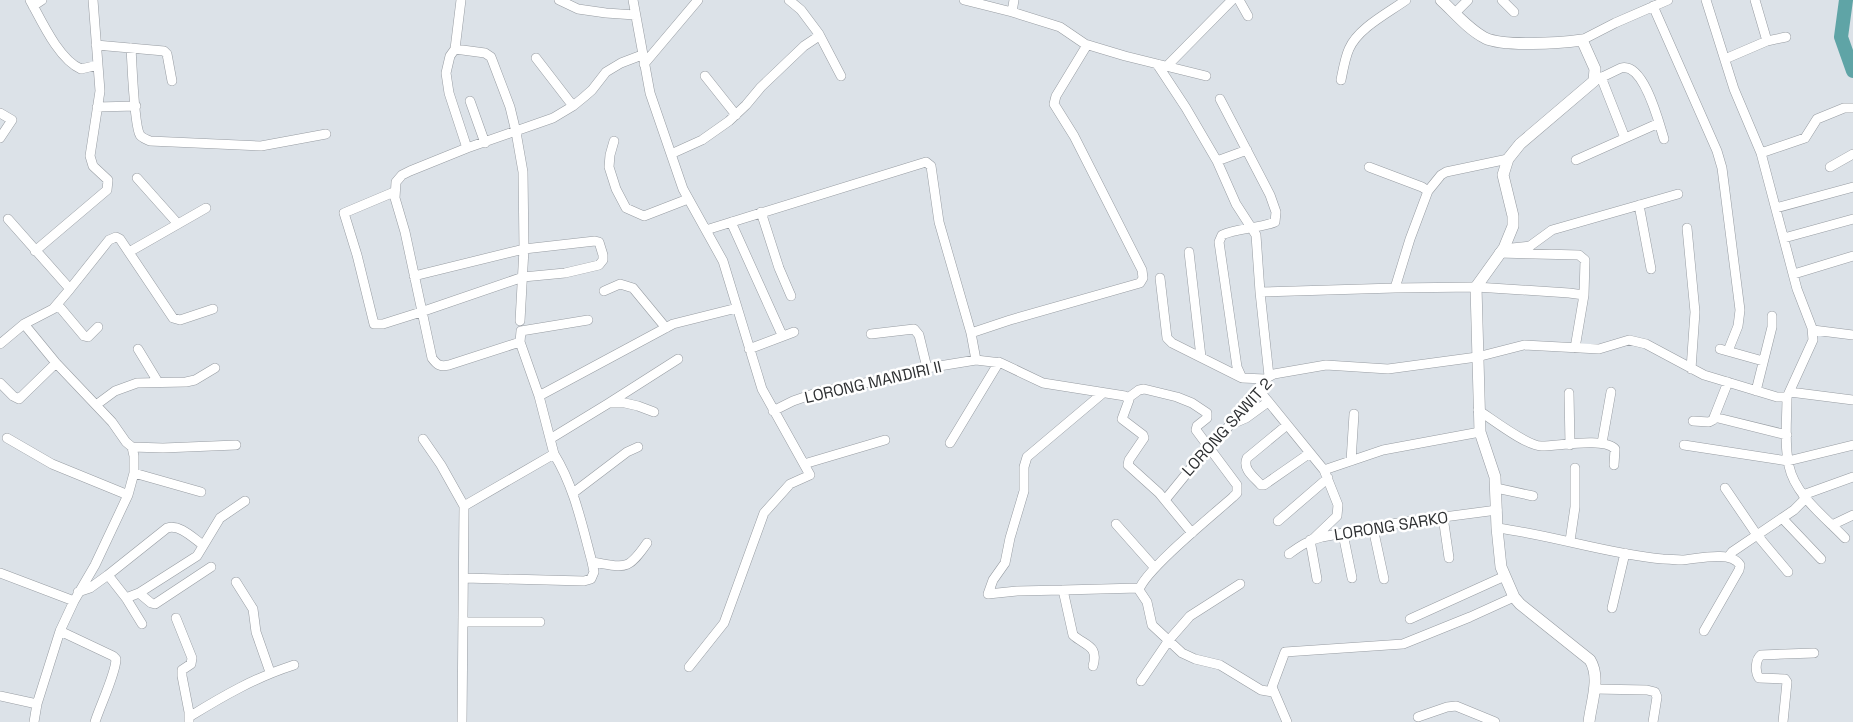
<svg xmlns="http://www.w3.org/2000/svg" width="1853" height="722" viewBox="0 0 1853 722" font-family="'Space Grotesk',sans-serif">
<style>
.lines{fill:none;stroke-linecap:round;stroke-linejoin:round}
.river{stroke:#5fa4a6;stroke-width:14}
.minor-casing{stroke:#979ca2;stroke-width:10}
.tertiary-casing{stroke:#979ca2;stroke-width:12}
.minor{stroke:#fff;stroke-width:9}
.tertiary{stroke:#fff;stroke-width:11}
.labels{text-anchor:middle;dominant-baseline:central;stroke-width:5;stroke-linejoin:round;paint-order:stroke}
.street-label{font-size:16px;fill:#2d2f31;stroke:#fff}
</style>
<rect width="100%" height="100%" fill="#dce2e8"/>
<g class="lines">
<!-- river -->
<path class="river" d="M 1846,0 L 1841,37 L 1853,71"/>
<!-- minor casing -->
<g class="minor-casing">
<path id="minor" d="M 30,0 C 41,20 59,60 81,69 L 98,65
M 461,0 L 455,49 L 450,56 L 446,73 L 449,93 L 467,148
M 559,0 L 578,9 L 606,13 L 635,15
M 633,0 L 650,93 L 683,189 L 723,261 L 762,389 L 810,475 L 790,484 L 764,513 L 724,623 L 689,667
M 964,0 L 1012,12 L 1060,27 L 1085,44 L 1125,56 L 1206,76
M 1239,0 L 1248,16
M 1502,0 L 1514,12
M 1755,0 L 1767,41
M 33,6 L 42,0
M 1653,6 L 1717,151 L 1722,168 L 1740,310 L 1738,326 L 1728,351
M 1012,12 L 1014,0
M 1455,13 L 1468,0
M 819,34 L 841,76
M 1582,40 L 1615,23 L 1668,0
M 96,45 L 164,51 L 167,54 L 172,81
M 131,48 C 132,62 134,126 140,135 C 142,138 146,139 150,141 L 261,146 L 326,134
M 455,49 L 485,53 L 491,57 L 510,107 L 516,132 L 523,172 L 524,249 L 520,321
M 536,58 L 573,106
M 1725,59 L 1767,41 L 1786,37
M 644,64 L 698,0
M 1157,64 L 1186,108 L 1217,161 L 1236,204 L 1256,235 L 1260,292 L 1269,376
M 1167,66 L 1232,0
M 705,76 L 736,115
M 1601,77 L 1625,138
M 1341,80 C 1343,70 1345,58 1349,49 C 1358,28 1388,13 1406,0
M 1594,81 L 1621,68 C 1644,62 1659,123 1664,139
M 1220,99 L 1270,195 L 1276,212 L 1275,222 C 1257,229 1238,228 1222,235 L 1219,242 L 1237,367 L 1242,378 L 1265,379
M 470,101 L 485,143
M 97,107 L 136,106
M 0,113 L 12,120 L 0,138
M 614,141 L 610,155 L 609,167 L 616,189 L 626,208 L 644,216 L 688,199
M 1761,153 L 1805,138 L 1817,119 L 1844,108 L 1853,108
M 671,154 L 702,140 L 729,121 L 746,105 L 761,87 L 804,46 L 816,38 L 819,34 L 801,10 L 789,0
M 1576,160 L 1659,123
M 1217,161 L 1247,150
M 1369,167 L 1422,187 L 1428,191 L 1441,175 L 1446,172 L 1508,159
M 1830,167 L 1853,154
M 137,178 L 178,224
M 394,192 L 344,213 L 357,255 L 374,324 L 383,324 L 421,312 L 523,277 L 565,273 L 599,265 L 603,260 L 603,255 L 599,242 L 595,241 L 524,249 L 414,276
M 1639,205 L 1651,269
M 1776,208 L 1853,187
M 761,212 L 779,268 L 791,296
M 731,222 L 782,335
M 1687,228 L 1695,312 L 1691,369
M 706,230 L 926,162 L 931,166 L 939,222 L 971,333 L 976,360
M 1784,238 L 1853,219
M 1512,248 L 1530,246 L 1552,230 L 1678,194
M 35,251 L 107,190 L 108,180 L 93,166 L 90,156 L 100,91 L 93,0
M 129,252 L 206,208
M 1189,252 L 1201,357
M 1794,274 L 1853,256
M 1160,278 L 1167,338 L 1172,343 L 1242,378
M 1395,288 L 1410,239 L 1428,191
M 70,289 L 109,240 L 116,237 L 120,239 L 173,318 L 180,320 L 213,309
M 604,291 L 620,284 L 633,288 L 666,328
M 1260,292 L 1395,288 L 1476,287 L 1569,293 L 1584,295 L 1585,260 L 1579,255 L 1499,253
M 58,305 L 84,336 L 88,337 L 98,327
M 24,324 L 56,363 L 112,422 L 126,442 L 132,447 L 134,456 L 134,473 L 128,495 L 95,565 L 74,601 L 60,631 L 37,704 L 34,722
M 1813,330 L 1853,335
M 971,333 L 1010,320 L 1140,283 L 1143,278 L 1142,270 L 1074,136 L 1054,104 L 1056,96 L 1087,45
M 871,334 L 914,329 L 919,335 L 927,368
M 520,342 L 449,365 C 440,367 437,365 432,358 L 405,232 L 395,198 L 396,182 L 402,175 L 410,171 L 467,148 L 553,118 L 573,106 L 584,97 L 592,90 L 606,72 L 621,63 L 642,55
M 0,344 L 24,324 L 53,309 L 70,289 L 8,219
M 1575,348 L 1584,295
M 138,349 L 158,382
M 749,349 L 794,332
M 1720,349 L 1763,361
M 0,383 L 13,396 L 19,399 L 56,363
M 1258,389 L 1324,470 L 1338,505 L 1337,516 L 1313,539
M 1756,391 L 1772,327 L 1772,316
M 1790,392 L 1853,400
M 1569,393 L 1570,445
M 539,396 L 673,324 L 737,308
M 1787,397 C 1787,419 1784,444 1789,466 C 1795,495 1825,517 1845,538
M 1128,398 L 1139,390 L 1144,389 L 1177,397 L 1192,403 L 1207,413 L 1207,418 L 1197,426 L 1196,430 L 1237,485 L 1237,493 L 1233,497 C 1214,514 1145,570 1139,590 L 1147,602 L 1152,625 L 1182,653 L 1195,659 L 1220,665 L 1261,690 L 1273,692
M 609,403 L 678,359
M 96,405 L 115,391 L 137,383 L 186,382 L 195,380 L 215,368
M 1478,410 C 1492,419 1528,447 1542,446 C 1559,446 1604,437 1615,449 L 1614,465
M 773,411 L 793,401 L 819,392 L 895,377 L 927,368 L 976,360 L 1001,363 L 1043,383 L 1125,396 L 1129,400 L 1122,419 L 1143,435 L 1144,438 L 1129,460 L 1128,465 L 1159,493 L 1192,533
M 1714,417 L 1787,435
M 1693,421 L 1709,422 L 1713,420 L 1728,382
M 1232,424 L 1246,418 L 1268,402
M 1287,425 L 1247,458 C 1242,469 1254,477 1261,485 L 1264,485 L 1310,453
M 7,438 L 52,464 L 128,495
M 423,439 L 441,465 L 464,506
M 550,439 L 609,403 L 625,403 L 638,406 L 654,412
M 950,443 L 999,362
M 1602,443 L 1611,392
M 1684,445 L 1788,461 L 1853,445
M 132,447 L 163,448 L 236,445
M 1351,461 L 1354,414
M 804,464 L 885,440
M 1324,470 L 1383,450 L 1480,432
M 134,473 L 201,492
M 1496,488 L 1533,496
M 1725,488 L 1757,535 L 1788,572
M 573,493 L 627,452 L 638,447
M 1803,495 L 1853,477
M 1165,500 L 1209,446 L 1224,432 L 1241,411 L 1265,379 L 1274,374 L 1326,365 L 1388,369 L 1477,357 L 1524,345 L 1599,349 L 1629,340 L 1646,344 L 1704,375 L 1777,397 L 1787,397 L 1813,340 L 1812,328 L 1797,289 L 1761,153 L 1734,89 L 1706,0
M 1443,517 L 1449,558
M 1782,518 L 1821,559
M 1278,521 L 1328,478
M 1116,524 L 1155,568
M 1832,525 L 1853,515
M 1373,528 L 1384,579
M 1497,528 C 1553,535 1607,554 1663,559 C 1669,559 1676,560 1682,560 C 1697,559 1731,550 1740,565 L 1739,570 L 1704,631
M 1343,534 L 1352,578
M 1310,540 L 1317,579
M 1570,541 L 1575,507 L 1575,468
M 1289,554 C 1300,546 1309,540 1322,537 L 1398,523 L 1497,510
M 1728,557 L 1732,552 L 1794,510 L 1806,498
M 592,562 C 625,567 627,572 647,543
M 0,573 L 74,601
M 108,575 L 167,528 C 180,524 193,538 203,545
M 464,578 L 584,581 L 591,579 L 594,572 L 592,562 C 582,525 574,486 554,454
M 236,582 L 253,609 L 256,632 L 270,672
M 1063,590 L 1017,591 L 988,594 L 993,580 L 1005,563 L 1010,538 L 1024,491 L 1024,467 L 1027,457 L 1103,393
M 78,592 L 90,588 L 108,575 L 126,598 L 142,624
M 139,593 L 151,603 L 155,604 L 211,567
M 126,598 L 139,593 L 197,556 L 220,518 L 245,501
M 1612,608 L 1625,553
M 176,618 L 192,658 L 191,664 L 182,670 L 182,676 L 189,712 L 189,722
M 1410,619 L 1505,576
M 463,622 L 540,622
M 60,631 L 113,656 L 116,659 C 116,673 100,706 95,722
M 1093,666 C 1099,645 1085,646 1073,635 L 1063,590 L 1139,588
M 1141,681 L 1169,640 L 1190,616 L 1240,584
M 1594,689 L 1647,690 L 1655,692 L 1657,697 L 1653,722
M 0,696 L 37,704
M 189,717 C 223,696 256,677 294,665
M 1418,717 L 1447,707 L 1456,706 L 1495,722
M 462,722 L 464,506 L 554,454 L 539,396 L 520,342 L 521,331 L 588,320
M 1287,722 L 1272,687 L 1285,652 L 1403,644 L 1470,617 L 1514,597
M 1783,722 L 1787,682 L 1785,679 L 1759,678 C 1755,672 1755,660 1761,655 L 1814,653"/>
</g>
<!-- tertiary casing -->
<g class="tertiary-casing">
<path id="tertiary" d="M 1441,0 C 1455,13 1468,29 1485,38 C 1504,47 1560,43 1582,40 L 1595,69 L 1594,81 L 1520,144 L 1508,159 L 1503,175 L 1513,216 L 1513,226 L 1504,248 L 1476,287 L 1480,432 L 1495,477 L 1497,528 L 1501,567 L 1514,597 L 1520,604 L 1590,660 C 1601,678 1591,703 1589,722"/>
</g>
<!-- minor -->
<use href="#minor" class="minor"/>
<!-- tertiary -->
<use href="#tertiary" class="tertiary"/>
</g>
<g class="labels">
<!-- street labels -->
<g class="street-label">
<text transform="translate(873 382) rotate(-13)">LORONG MANDIRI II</text>
<text transform="translate(1227 427) rotate(-48)">LORONG SAWIT 2</text>
<text transform="translate(1391 526) rotate(-9)">LORONG SARKO</text>
</g>
</g>
</svg>
